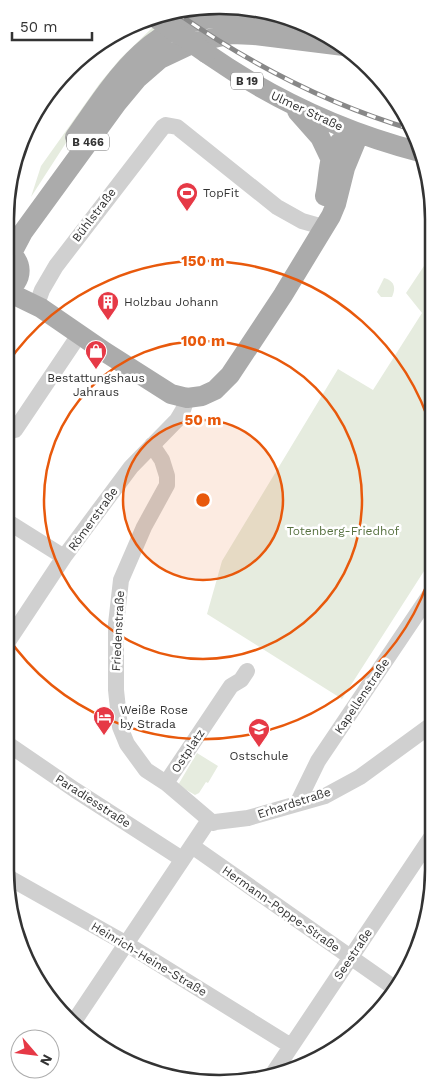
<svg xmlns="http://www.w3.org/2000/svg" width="439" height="1089" viewBox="0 0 439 1089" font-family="'Work Sans',sans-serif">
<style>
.green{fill:#e6ecdf}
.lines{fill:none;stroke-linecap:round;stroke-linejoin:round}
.minor{stroke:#d0d0d0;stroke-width:16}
.major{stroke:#ababab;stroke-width:20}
.rail-casing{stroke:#888;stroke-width:5}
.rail{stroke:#fff;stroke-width:3;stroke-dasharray:9;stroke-linecap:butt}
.major-bridge{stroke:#ababab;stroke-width:20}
.ring{fill:none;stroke:#e8590c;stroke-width:2.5}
.labels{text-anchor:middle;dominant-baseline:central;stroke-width:5;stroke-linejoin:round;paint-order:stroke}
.shield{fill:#fff;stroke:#707070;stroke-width:1}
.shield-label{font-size:11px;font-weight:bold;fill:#333}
.street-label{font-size:12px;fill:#333;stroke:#fff}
.poi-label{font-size:12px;fill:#333;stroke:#fff;text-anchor:start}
.park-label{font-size:12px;fill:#56703f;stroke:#fff}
.rim{fill:none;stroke:#333;stroke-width:2.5}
.centre{fill:#e8590c;stroke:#fff;stroke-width:2.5}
.ring-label{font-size:15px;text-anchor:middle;font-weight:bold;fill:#e8590c;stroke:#fff;stroke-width:5;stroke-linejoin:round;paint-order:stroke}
</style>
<rect width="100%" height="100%" fill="#fff"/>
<!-- green -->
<path class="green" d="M 153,27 L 156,30 L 95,98 L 31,197 L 41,166 L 100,83 L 120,59 Z
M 432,254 L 433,557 L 342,699 L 207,614 L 222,561 L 338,369 L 373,390 L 422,313 L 406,293 Z
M 384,278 C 395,281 396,288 392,297 L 381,297 L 377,292 Z
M 197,753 L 218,766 L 208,783 L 206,782 L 199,793 L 195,795 L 178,785 Z"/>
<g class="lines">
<!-- minor -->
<path class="minor" d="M 37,304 L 42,290 L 56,266 L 163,127 L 166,125 L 177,127 L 277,207 L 302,221 L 323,227
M 15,430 L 79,335
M 152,445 L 162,460 L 167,476 L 167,485 L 144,527 L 121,580 L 116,624 L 116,690 L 120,727 L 127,744 L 146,770 L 166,783 L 213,823
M 5,520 L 64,557
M 5,646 L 64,557 L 131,467 L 177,420 L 183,410 L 187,398
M 5,742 L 75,790 L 182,859
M 166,783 L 231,686 L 241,680 L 247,671
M 297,804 L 318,761 L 433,590
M 192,846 L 396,989
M 6,876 L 125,943 L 291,1046
M 73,1023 L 207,823 L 248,818 L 325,796 L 360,777 L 434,723
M 272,1075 L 434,833"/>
<!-- major -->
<path class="major" d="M 206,53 C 272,99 342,132 420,152
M 297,111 L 320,137 L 331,160
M 75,137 C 112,84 150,20 222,17 C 251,15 281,23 309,27
M 325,196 C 329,180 327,153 340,142 C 346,137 353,136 359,134
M 5,250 C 24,259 25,282 5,291
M 12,253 L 23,232 L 117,103 L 137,79 L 160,59 L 196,42 L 232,34 L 254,35 L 344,46
M 6,291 L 41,308 L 105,352 L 171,394 L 187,398 L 202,396 L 215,390 L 230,375 L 283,295 L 331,216 L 336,204 L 345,168 L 359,134"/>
<!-- rail casing -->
<g class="rail-casing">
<path id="rail" d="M 177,13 C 250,64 329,105 414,130"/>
</g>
<!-- rail -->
<use href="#rail" class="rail"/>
<!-- major-bridge -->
<path class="major-bridge" d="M 157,19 L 206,53"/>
</g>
<!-- distance rings -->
<circle cx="203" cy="500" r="80" fill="#e8590c" fill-opacity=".12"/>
<g class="ring">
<circle cx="203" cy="500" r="80"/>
<circle cx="203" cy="500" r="159"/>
<path d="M433 566A239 239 0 0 1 6 635M6 365A239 239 0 0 1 433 434"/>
</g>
<!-- icons -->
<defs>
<g id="stadium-pin" transform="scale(1.125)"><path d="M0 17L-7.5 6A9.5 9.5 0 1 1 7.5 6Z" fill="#e63946" stroke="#fff"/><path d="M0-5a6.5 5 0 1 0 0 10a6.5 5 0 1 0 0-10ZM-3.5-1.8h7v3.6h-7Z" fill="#fff"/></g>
<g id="building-pin" transform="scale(1.125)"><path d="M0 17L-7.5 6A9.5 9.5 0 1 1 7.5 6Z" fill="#e63946" stroke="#fff"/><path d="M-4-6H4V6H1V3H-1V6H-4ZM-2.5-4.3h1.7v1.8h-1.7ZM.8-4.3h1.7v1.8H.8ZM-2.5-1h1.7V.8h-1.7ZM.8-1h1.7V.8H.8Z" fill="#fff"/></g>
<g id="shop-pin" transform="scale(1.125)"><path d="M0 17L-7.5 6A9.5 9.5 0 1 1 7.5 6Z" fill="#e63946" stroke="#fff"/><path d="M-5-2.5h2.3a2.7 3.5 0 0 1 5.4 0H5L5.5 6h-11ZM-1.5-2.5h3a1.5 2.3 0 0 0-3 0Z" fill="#fff"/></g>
<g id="hotel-pin" transform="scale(1.125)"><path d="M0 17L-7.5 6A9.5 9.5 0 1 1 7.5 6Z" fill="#e63946" stroke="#fff"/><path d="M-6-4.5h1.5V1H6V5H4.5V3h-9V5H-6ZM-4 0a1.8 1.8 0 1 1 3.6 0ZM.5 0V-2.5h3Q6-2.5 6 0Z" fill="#fff"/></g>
<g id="school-pin" transform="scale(1.125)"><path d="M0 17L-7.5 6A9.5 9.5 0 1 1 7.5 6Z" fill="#e63946" stroke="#fff"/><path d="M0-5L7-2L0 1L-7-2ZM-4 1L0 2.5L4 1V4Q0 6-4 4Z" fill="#fff"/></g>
</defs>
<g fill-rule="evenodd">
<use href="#stadium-pin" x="187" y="193"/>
<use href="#building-pin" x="108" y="302"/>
<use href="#shop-pin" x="96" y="351"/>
<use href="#hotel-pin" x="104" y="717"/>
<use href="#school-pin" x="259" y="729"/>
</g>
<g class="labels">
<!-- shield labels -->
<g class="shield">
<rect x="231" y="72.5" width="32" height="17" rx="4"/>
<rect x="67" y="133.5" width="42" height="17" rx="4"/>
</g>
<g class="shield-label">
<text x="247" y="81">B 19</text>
<text x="88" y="142">B 466</text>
</g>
<!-- street labels -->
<g class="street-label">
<text transform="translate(307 111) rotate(25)">Ulmer Straße</text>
<text transform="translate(94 215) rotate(-53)">Bühlstraße</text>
<text transform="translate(93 519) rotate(-54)">Römerstraße</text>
<text transform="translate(118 631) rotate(-87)">Friedenstraße</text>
<text transform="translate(362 696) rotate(-56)">Kapellenstraße</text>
<text transform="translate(188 751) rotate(-56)">Ostplatz</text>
<text transform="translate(93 801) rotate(33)">Paradiesstraße</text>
<text transform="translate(294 803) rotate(-18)">Erhardstraße</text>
<text transform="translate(281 909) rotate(35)">Hermann-Poppe-Straße</text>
<text transform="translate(353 954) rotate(-56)">Seestraße</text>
<text transform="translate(149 959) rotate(31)">Heinrich-Heine-Straße</text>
</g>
<!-- poi labels -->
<g class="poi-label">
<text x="203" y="193">TopFit</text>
<text x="124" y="302">Holzbau Johann</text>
<text x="96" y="378" text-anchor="middle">Bestattungshaus<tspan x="96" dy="14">Jahraus</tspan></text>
<text x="120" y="710">Weiße Rose<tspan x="120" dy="14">by Strada</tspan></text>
<text x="259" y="756" text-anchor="middle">Ostschule</text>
</g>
<!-- park labels -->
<g class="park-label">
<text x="343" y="531">Totenberg-Friedhof</text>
</g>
</g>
<!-- crop -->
<path d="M0 0H439V1089H0ZM219 14H220A205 205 0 0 1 425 219V870A205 205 0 0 1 220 1075H219A205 205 0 0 1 14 870V219A205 205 0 0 1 219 14Z" fill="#fff" fill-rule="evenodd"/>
<path class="rim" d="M219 14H220A205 205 0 0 1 425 219V870A205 205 0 0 1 220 1075H219A205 205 0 0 1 14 870V219A205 205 0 0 1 219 14Z"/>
<circle cx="203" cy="500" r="8" class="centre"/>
<g class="ring-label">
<text x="203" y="266">150 m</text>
<text x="203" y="346">100 m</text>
<text x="203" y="425">50 m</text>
</g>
<!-- north arrow -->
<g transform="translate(35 1054) rotate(118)"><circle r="24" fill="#ffffff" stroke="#adadad"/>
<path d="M0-4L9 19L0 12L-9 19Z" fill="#e63946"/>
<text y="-8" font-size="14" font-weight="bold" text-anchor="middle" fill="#333333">N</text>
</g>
<!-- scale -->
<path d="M12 32v8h80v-8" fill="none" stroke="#333333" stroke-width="2.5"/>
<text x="20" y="32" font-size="15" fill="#333333" stroke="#ffffff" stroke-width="4" paint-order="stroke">50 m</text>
</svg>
